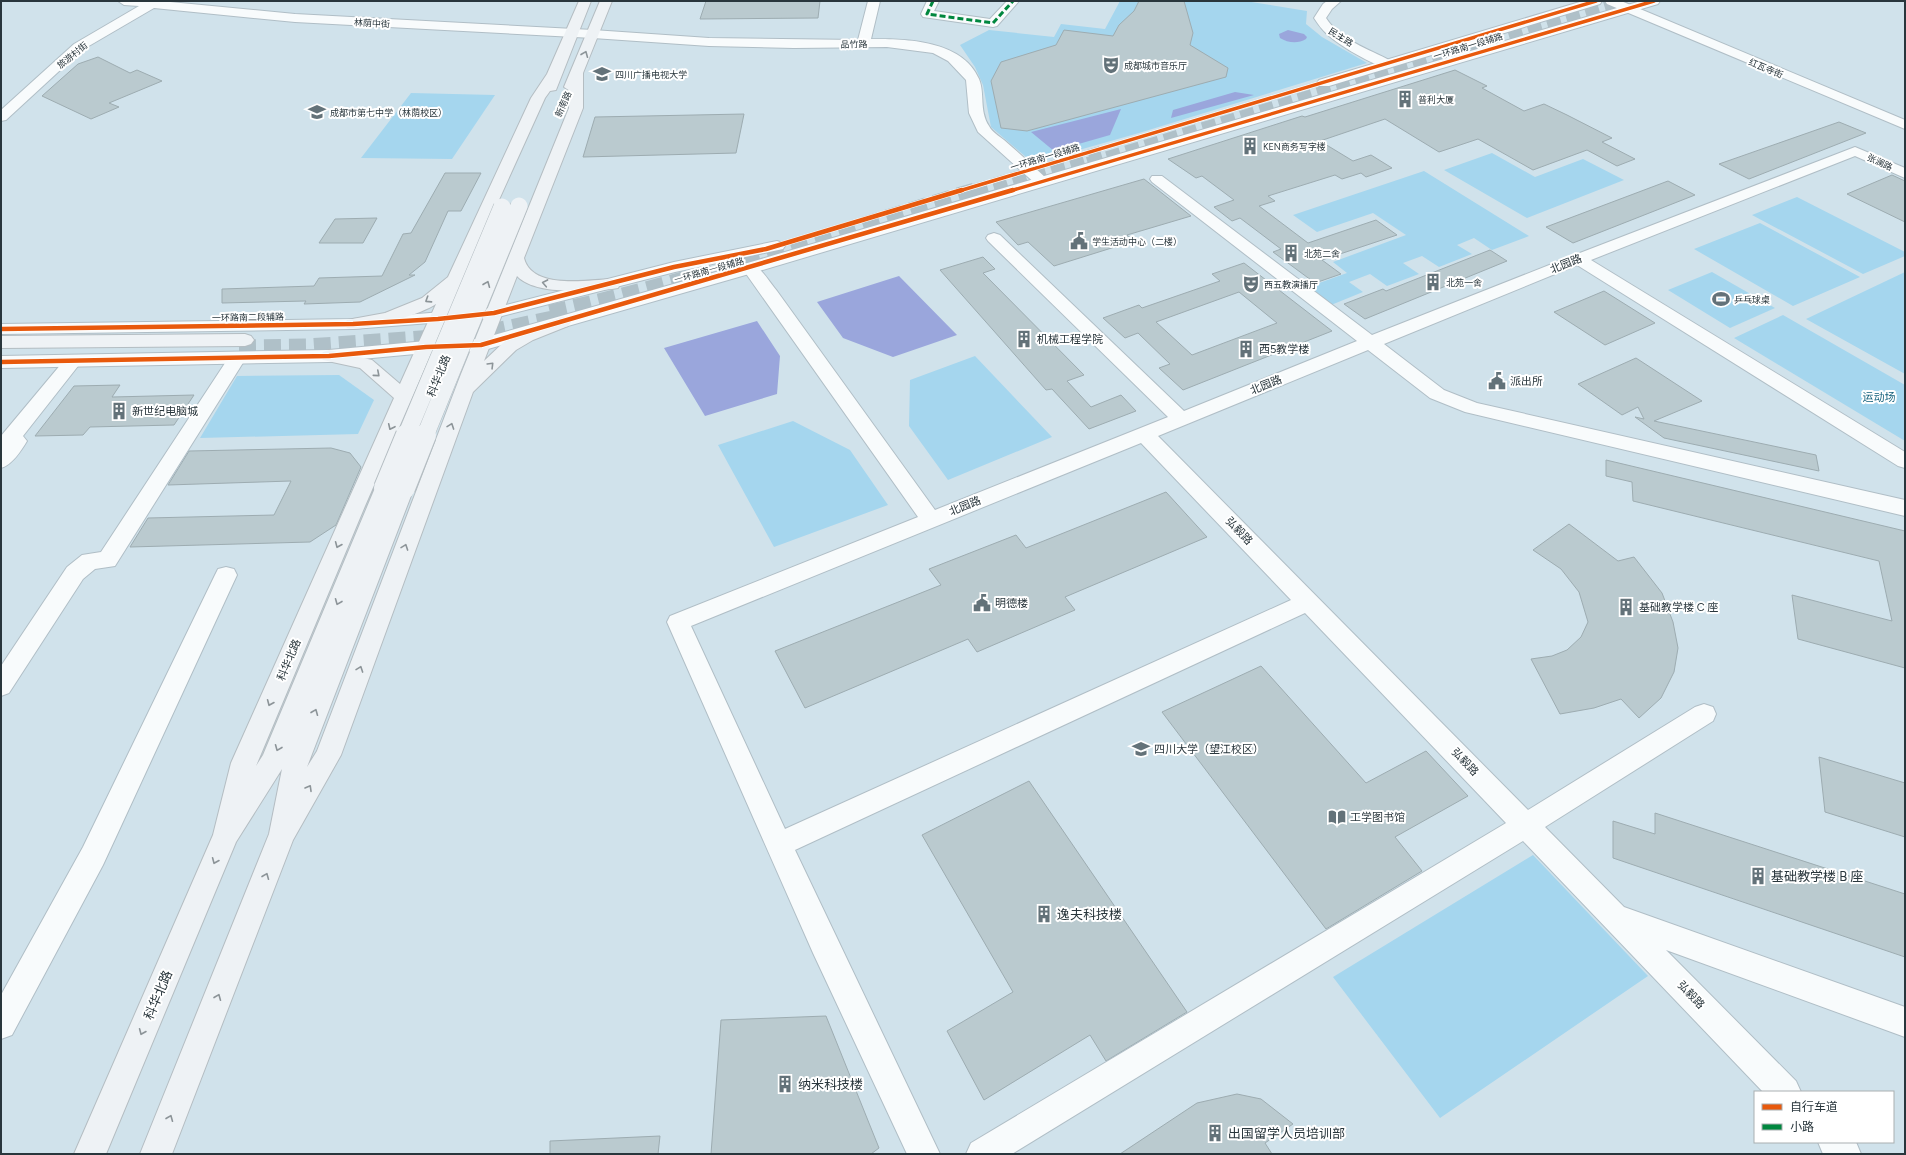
<svg xmlns="http://www.w3.org/2000/svg" width="1906" height="1155" viewBox="0 0 1906 1155" font-family="Figtree,'Noto Sans SC',sans-serif">
<style>
.green{fill:#a5d6ee}
.water{fill:#9aa6dc}
.building{fill:#bacacf;stroke:#9dacb1;fill-rule:evenodd}
.lines{fill:none;stroke-linecap:round;stroke-linejoin:round}
.primary-tunnel-far1{stroke:#afc0c8;stroke-width:14;stroke-dasharray:14 6;stroke-linecap:butt}
.primary-tunnel{stroke:#afc0c8;stroke-width:17;stroke-dasharray:17 8;stroke-linecap:butt}
.minor-casing{stroke:#b0bec6;stroke-width:2}
.tertiary-casing{stroke:#b0bec6;stroke-width:2}
.secondary-casing{stroke:#b0bec6;stroke-width:2}
.primary-casing{stroke:#b4bdc2;stroke-width:2}
.minor{fill:#f8fbfc;fill-rule:evenodd}
.tertiary{fill:#f8fbfc;fill-rule:evenodd}
.secondary{fill:#f8fbfc;fill-rule:evenodd}
.primary{fill:#eef2f5;fill-rule:evenodd}
.primary-bridge-far1-casing{stroke:#b4bdc2;stroke-width:18;stroke-linecap:butt}
.primary-bridge-casing{stroke:#b4bdc2;stroke-width:24;stroke-linecap:butt}
.primary-bridge-far1{stroke:#eef2f5;stroke-width:17}
.primary-bridge{stroke:#eef2f5;stroke-width:22}
.quiet{stroke:#00873e;stroke-width:3;stroke-dasharray:6 3;stroke-linecap:butt}
.cycleway-far1-casing{stroke:#fff;stroke-width:5}
.cycleway-casing{stroke:#fff;stroke-width:6}
.cycleway-far1{stroke:#e8590c;stroke-width:3.5}
.cycleway{stroke:#e8590c;stroke-width:4.5}
.oneway{stroke:#8c9498}
.labels{text-anchor:middle;dominant-baseline:central;stroke-width:4;stroke-linejoin:round;paint-order:stroke}
.far-street-label{font-size:9px;fill:#29363c;stroke:#fff}
.far-poi-label{font-size:9px;fill:#29363c;stroke:#fff;text-anchor:start}
.street-label{font-size:11px;fill:#29363c;stroke:#fff}
.poi-label{font-size:11px;fill:#29363c;stroke:#fff;text-anchor:start}
.park-label{font-size:11px;fill:#125f7b;stroke:#fff}
.near-poi-label{font-size:13px;fill:#29363c;stroke:#fff;text-anchor:start}
.near-street-label{font-size:13px;fill:#29363c;stroke:#fff}
</style>
<rect width="100%" height="100%" fill="#d0e2eb"/>
<!-- green -->
<path class="green" d="M 1120,1 L 1245,1 L 1307,11 L 1306,24 L 1322,37 L 1367,63 L 1139,133 L 1033,163 L 991,127 L 983,85 L 975,67 L 960,45 L 989,30 L 1054,37 L 1061,24 L 1105,29 Z
M 411,93 L 495,95 L 452,159 L 361,158 Z
M 1492,153 L 1535,177 L 1583,159 L 1624,180 L 1527,218 L 1444,170 Z
M 1424,171 L 1529,236 L 1492,250 L 1474,238 L 1457,245 L 1472,254 L 1439,267 L 1422,256 L 1403,263 L 1419,274 L 1387,286 L 1370,274 L 1349,282 L 1363,292 L 1331,305 L 1308,287 L 1347,273 L 1333,262 L 1406,235 L 1373,213 L 1317,232 L 1293,215 Z
M 1797,197 L 1905,252 L 1905,256 L 1863,274 L 1752,215 Z
M 1760,223 L 1860,277 L 1793,306 L 1694,249 Z
M 1712,272 L 1775,308 L 1730,328 L 1668,290 Z
M 1905,272 L 1905,374 L 1806,319 Z
M 1783,315 L 1905,385 L 1905,441 L 1734,338 Z
M 975,356 L 1052,437 L 948,480 L 909,426 L 910,380 Z
M 339,375 L 374,400 L 358,434 L 200,438 L 237,376 Z
M 793,421 L 850,450 L 888,505 L 774,547 L 718,445 Z
M 1533,855 L 1648,976 L 1440,1118 L 1333,977 Z"/>
<!-- water -->
<path class="water" d="M 1288,30 L 1304,34 L 1307,37 L 1306,39 C 1298,44 1288,43 1280,38 L 1279,34 Z
M 1235,92 L 1254,95 L 1171,118 L 1173,110 Z
M 1121,109 L 1110,135 L 1054,151 L 1031,132 Z
M 899,276 L 957,335 L 893,357 L 843,338 L 817,302 Z
M 757,321 L 780,356 L 777,394 L 705,416 L 664,348 Z"/>
<!-- building -->
<path class="building" d="M 706,1 L 820,1 L 818,18 L 700,19 Z
M 1139,1 L 1184,1 L 1193,33 L 1190,45 L 1228,68 L 1226,77 L 1027,131 L 1001,128 L 991,81 L 1001,62 L 1056,45 L 1064,30 L 1113,36 L 1119,25 L 1134,11 Z
M 98,57 L 130,73 L 137,70 L 162,81 L 109,103 L 119,107 L 91,119 L 42,96 L 78,64 Z
M 1455,70 L 1487,86 L 1482,88 L 1524,111 L 1544,104 L 1567,115 L 1612,138 L 1602,142 L 1635,159 L 1617,166 L 1587,150 L 1533,170 L 1478,139 L 1439,152 L 1385,119 L 1320,141 L 1353,161 L 1371,155 L 1392,168 L 1366,177 L 1361,173 L 1342,179 L 1335,175 L 1268,196 L 1275,201 L 1259,206 L 1308,243 L 1376,220 L 1397,235 L 1322,260 L 1341,274 L 1315,283 L 1273,252 L 1281,249 L 1240,218 L 1232,221 L 1214,207 L 1234,200 L 1202,176 L 1196,178 L 1168,159 L 1302,116 L 1305,117 Z
M 744,114 L 736,153 L 583,157 L 595,117 Z
M 1839,122 L 1866,133 L 1749,179 L 1719,164 Z
M 445,173 L 481,173 L 461,211 L 448,211 L 425,262 L 409,275 L 415,275 L 360,302 L 304,304 L 306,301 L 222,303 L 222,289 L 314,286 L 319,278 L 382,276 L 403,234 L 411,233 Z
M 1892,175 L 1905,181 L 1905,222 L 1847,194 Z
M 1144,179 L 1191,216 L 1127,235 L 1134,241 L 1054,266 L 1028,242 L 1018,245 L 996,222 Z
M 1668,181 L 1695,195 L 1573,243 L 1546,227 Z
M 377,218 L 363,243 L 319,243 L 335,219 Z
M 1490,250 L 1507,261 L 1365,319 L 1344,304 L 1383,289 L 1386,291 Z
M 983,257 L 995,269 L 983,273 L 1084,375 L 1067,381 L 1091,407 L 1121,395 L 1136,411 L 1089,429 L 1052,389 L 1046,390 L 940,270 Z
M 1244,263 L 1332,331 L 1183,390 L 1159,368 L 1170,364 L 1138,333 L 1125,338 L 1103,318 L 1139,305 L 1142,308 L 1220,281 L 1212,274 ZM 1239,292 L 1277,323 L 1192,355 L 1156,322 Z
M 1604,291 L 1655,323 L 1605,345 L 1554,312 Z
M 1636,358 L 1702,401 L 1654,421 L 1816,455 L 1819,471 L 1664,438 L 1635,417 L 1644,419 L 1638,407 L 1622,415 L 1578,384 Z
M 120,385 L 112,397 L 194,395 L 174,425 L 90,427 L 83,435 L 35,436 L 74,386 Z
M 331,448 L 350,453 L 361,467 L 336,525 L 310,542 L 130,547 L 148,518 L 274,515 L 291,481 L 168,485 L 189,451 Z
M 1606,460 L 1905,531 L 1905,668 L 1798,639 L 1792,595 L 1892,621 L 1879,561 L 1633,501 L 1632,482 L 1606,476 Z
M 1166,492 L 1207,537 L 1065,597 L 1075,610 L 977,652 L 968,639 L 805,708 L 775,651 L 941,585 L 929,569 L 1016,535 L 1026,548 Z
M 1569,524 L 1618,561 L 1634,557 L 1662,593 L 1673,622 L 1678,648 L 1674,672 L 1661,698 L 1639,718 L 1621,699 L 1594,708 L 1560,714 L 1531,659 L 1552,656 L 1567,650 L 1581,637 L 1588,622 L 1579,592 L 1561,569 L 1533,550 Z
M 1261,666 L 1366,783 L 1426,751 L 1468,796 L 1395,837 L 1422,871 L 1326,929 L 1162,712 Z
M 1819,757 L 1905,783 L 1905,837 L 1825,812 Z
M 1029,781 L 1187,1012 L 1106,1061 L 1090,1035 L 984,1100 L 947,1031 L 1013,992 L 922,835 Z
M 1655,813 L 1905,894 L 1905,957 L 1613,858 L 1613,821 L 1655,834 Z
M 826,1016 L 879,1148 L 871,1154 L 711,1154 L 721,1020 Z
M 1237,1094 L 1261,1099 L 1293,1124 L 1265,1143 L 1272,1154 L 1120,1154 L 1197,1103 Z
M 660,1136 L 658,1154 L 550,1154 L 550,1141 Z"/>
<g class="lines">
<!-- primary-tunnel-far1 -->
<path class="primary-tunnel-far1" d="M 1088,164 L 1627,1
M 974,191 L 1101,153"/>
<!-- primary-tunnel -->
<path class="primary-tunnel" d="M 550,313 C 695,282 836,233 978,190
M 239,348 L 308,347 L 477,335 L 567,316"/>
<!-- minor casing -->
<g class="minor-casing">
<path id="minor" d="M 868,1 L 880,1 L 871,39 C 907,39 962,40 979,79 C 985,93 979,111 989,126 C 992,132 999,136 1004,140 C 1019,153 1033,166 1047,179 L 1050,182 L 1047,185 L 1037,185 L 978,132 L 969,113 L 966,80 L 948,61 L 933,53 L 887,47 L 794,48 L 709,46 L 593,38 L 587,34 L 593,30 L 709,38 L 858,40 Z
M 927,1 L 939,1 L 934,11 L 990,19 L 1007,1 L 1019,1 L 997,26 L 993,27 L 923,17 L 921,14 Z
M 1327,1 L 1341,1 L 1332,9 L 1326,18 C 1340,40 1369,49 1391,61 L 1392,64 L 1391,67 C 1378,70 1338,44 1328,35 C 1322,30 1318,24 1314,18 L 1323,4 Z
M 1605,1 L 1621,1 L 1905,120 L 1905,129 L 1607,4 Z
M 1855,147 L 1905,168 L 1905,178 L 1855,156 L 1591,260 L 1905,452 L 1905,468 L 1898,466 L 1577,265 L 1384,344 L 1444,390 L 1477,403 L 1905,500 L 1905,516 L 1465,412 L 1430,398 L 1368,350 L 1158,436 L 1528,810 L 1695,707 L 1704,704 L 1713,707 L 1716,714 L 1713,721 L 1545,827 L 1624,907 L 1905,1007 L 1905,1037 L 1666,950 L 1796,1081 L 1801,1092 L 1763,1092 L 1523,841 L 1012,1154 L 966,1154 L 971,1143 L 1506,823 L 1305,613 L 795,850 L 940,1154 L 907,1154 L 813,953 L 667,622 L 670,616 L 918,517 L 742,268 L 744,264 C 759,261 768,281 777,291 L 935,510 L 1168,417 L 988,241 L 986,238 L 988,235 L 994,233 L 1000,235 L 1184,411 L 1357,341 L 1152,182 L 1150,179 L 1152,176 L 1162,176 L 1372,335 L 1572,256 ZM 1141,443 L 1291,600 L 785,829 L 691,626 Z
M 237,352 L 243,354 L 246,358 L 115,566 L 95,569 L 83,579 L 9,693 L 1,696 L 1,666 L 67,567 L 82,555 L 101,552 L 231,354 Z
M 73,355 L 79,357 L 82,361 L 23,436 L 27,441 C 21,451 12,465 1,468 L 1,436 L 67,357 Z
M 226,567 L 234,569 L 237,575 L 103,865 L 12,1035 L 1,1039 L 1,995 L 83,847 L 215,575 L 218,569 Z
M 1818,1142 L 1856,1142 L 1861,1154 L 1823,1154 Z"/>
</g>
<!-- tertiary casing -->
<g class="tertiary-casing">
<path id="tertiary" d="M 118,1 L 160,1 L 295,14 L 593,30 L 599,34 L 593,38 L 295,22 L 154,8 L 82,50 L 6,120 L 1,121 L 1,110 L 74,44 L 139,6 L 124,5 Z"/>
</g>
<!-- secondary casing -->
<g class="secondary-casing">
<path id="secondary" d="M 1583,1 L 1602,1 L 1600,4 L 1329,86 L 1319,86 L 1317,83 L 1319,80 Z
M 1641,1 L 1660,1 L 1658,4 L 756,272 L 481,351 L 426,353 L 329,362 L 1,368 L 1,356 L 329,350 L 426,341 L 480,339 L 744,264 Z
M 777,241 L 783,243 L 785,246 L 783,249 L 675,272 L 494,318 L 353,329 L 1,334 L 1,324 L 353,319 L 494,308 L 674,262 Z"/>
</g>
<!-- primary casing -->
<g class="primary-casing">
<path id="primary" d="M 579,1 L 591,1 L 556,90 L 550,91 L 545,98 L 465,275 L 365,506 L 256,766 L 263,755 L 375,488 L 378,483 L 385,481 L 392,483 L 394,487 L 397,483 L 404,481 L 411,483 L 414,488 L 307,767 L 317,751 L 461,374 L 569,108 L 570,91 L 564,87 L 600,1 L 612,1 L 583,73 L 583,108 L 524,258 C 532,290 587,280 612,279 L 618,280 L 620,284 L 618,288 L 612,289 C 587,290 536,296 517,276 L 484,361 L 504,342 L 521,332 L 562,317 L 568,318 L 571,322 L 568,326 L 533,340 L 516,350 L 473,392 L 341,755 L 293,840 L 172,1154 L 140,1154 L 269,834 L 282,769 L 236,842 L 106,1154 L 74,1154 L 213,835 L 231,763 L 394,398 L 360,368 L 323,360 L 320,356 L 323,352 L 329,350 L 372,360 L 400,384 L 436,304 C 422,314 363,332 347,328 L 344,324 L 347,320 L 385,313 L 422,298 L 448,277 L 531,98 L 547,74 Z
M 245,334 L 251,336 L 254,340 L 251,344 L 245,346 L 1,348 L 1,336 Z"/>
</g>
<!-- minor -->
<use href="#minor" class="minor"/>
<!-- tertiary -->
<use href="#tertiary" class="tertiary"/>
<!-- secondary -->
<use href="#secondary" class="secondary"/>
<!-- primary -->
<use href="#primary" class="primary"/>
<!-- primary-bridge-far1 casing -->
<g class="primary-bridge-far1-casing">
<path id="primary-bridge-far1" d="M 406,436 L 502,207
M 425,436 L 519,206"/>
</g>
<!-- primary-bridge casing -->
<g class="primary-bridge-casing">
<path id="primary-bridge" d="M 385,488 L 407,435
M 404,488 L 425,435"/>
</g>
<!-- primary-bridge-far1 -->
<use href="#primary-bridge-far1" class="primary-bridge-far1"/>
<!-- primary-bridge -->
<use href="#primary-bridge" class="primary-bridge"/>
<!-- quiet -->
<path class="quiet" d="M 933,1 L 927,14 L 993,23 L 1013,1"/>
<!-- cycleway-far1 casing -->
<g class="cycleway-far1-casing">
<path id="cycleway-far1" d="M 959,191 L 1596,1
M 1010,191 L 1654,1"/>
</g>
<!-- cycleway casing -->
<g class="cycleway-casing">
<path id="cycleway" d="M 1,329 L 353,324 L 438,319 L 494,313 L 674,267 L 766,249 L 962,190
M 1,362 L 329,356 L 426,347 L 481,345 L 1013,190"/>
</g>
<!-- cycleway-far1 -->
<use href="#cycleway-far1" class="cycleway-far1"/>
<!-- cycleway -->
<use href="#cycleway" class="cycleway"/>
</g>
<!-- one-way arrows -->
<defs><path id="oneway-chevron" d="M-2-3.5L2.5 0L-2 3.5" fill="none" stroke-width="1.6" stroke-linecap="round" stroke-linejoin="round"/></defs>
<g class="oneway">
<use href="#oneway-chevron" transform="translate(585 54) rotate(-68)"/>
<use href="#oneway-chevron" transform="translate(545 283) rotate(-169)"/>
<use href="#oneway-chevron" transform="translate(487 284) rotate(-68)"/>
<use href="#oneway-chevron" transform="translate(428 300) rotate(147)"/>
<use href="#oneway-chevron" transform="translate(491 365) rotate(-45)"/>
<use href="#oneway-chevron" transform="translate(377 374) rotate(41)"/>
<use href="#oneway-chevron" transform="translate(451 426) rotate(-70)"/>
<use href="#oneway-chevron" transform="translate(391 427) rotate(115)"/>
<use href="#oneway-chevron" transform="translate(338 545) rotate(113)"/>
<use href="#oneway-chevron" transform="translate(405 547) rotate(-70)"/>
<use href="#oneway-chevron" transform="translate(338 602) rotate(112)"/>
<use href="#oneway-chevron" transform="translate(360 669) rotate(-70)"/>
<use href="#oneway-chevron" transform="translate(270 703) rotate(113)"/>
<use href="#oneway-chevron" transform="translate(315 712) rotate(-68)"/>
<use href="#oneway-chevron" transform="translate(278 748) rotate(112)"/>
<use href="#oneway-chevron" transform="translate(309 788) rotate(-60)"/>
<use href="#oneway-chevron" transform="translate(215 861) rotate(113)"/>
<use href="#oneway-chevron" transform="translate(266 876) rotate(-68)"/>
<use href="#oneway-chevron" transform="translate(218 997) rotate(-68)"/>
<use href="#oneway-chevron" transform="translate(142 1032) rotate(113)"/>
<use href="#oneway-chevron" transform="translate(170 1118) rotate(-68)"/>
</g>
<!-- icons -->
<defs>
<g id="theatre-bare" transform="scale(1.38)"><path d="M-5-5.5Q0-4 5-5.5V0Q5 5 0 6Q-5 5-5 0ZM-3.3-2.5H-1v1.5H-3.3ZM1-2.5H3.3v1.5H1ZM-2.8 1Q0 5.5 2.8 1Z" fill="#637279" stroke="#fff" stroke-width="2.5" paint-order="stroke"/></g>
<g id="university-bare" transform="scale(1.38)"><path d="M0-5L7-2L0 1L-7-2ZM-4 1L0 2.5L4 1V4Q0 6-4 4Z" fill="#637279" stroke="#fff" stroke-width="2.5" paint-order="stroke"/></g>
<g id="building-bare" transform="scale(1.38)"><path d="M-4-6H4V6H1V3H-1V6H-4ZM-2.5-4.3h1.7v1.8h-1.7ZM.8-4.3h1.7v1.8H.8ZM-2.5-1h1.7V.8h-1.7ZM.8-1h1.7V.8H.8Z" fill="#637279" stroke="#fff" stroke-width="2.5" paint-order="stroke"/></g>
<g id="school-bare" transform="scale(1.38)"><path d="M0-5L7-2L0 1L-7-2ZM-4 1L0 2.5L4 1V4Q0 6-4 4Z" fill="#637279" stroke="#fff" stroke-width="2.5" paint-order="stroke"/></g>
<g id="civic-bare" transform="scale(1.38)"><path d="M-.6-6.5H3V-4.5H.6V-3L4-1V1h2V6H-6V1h2V-1L-.6-3ZM-1.2 2.5V6h2.4V2.5Z" fill="#637279" stroke="#fff" stroke-width="2.5" paint-order="stroke"/></g>
<g id="stadium-bare" transform="scale(1.38)"><path d="M0-5a6.5 5 0 1 0 0 10a6.5 5 0 1 0 0-10ZM-3.5-1.8h7v3.6h-7Z" fill="#637279" stroke="#fff" stroke-width="2.5" paint-order="stroke"/></g>
<g id="library-bare" transform="scale(1.38)"><path d="M-6-4Q-3-5.5-.7-3.5V5Q-3 3-6 4ZM6-4Q3-5.5 .7-3.5V5Q3 3 6 4Z" fill="#637279" stroke="#fff" stroke-width="2.5" paint-order="stroke"/></g>
</defs>
<g fill-rule="evenodd">
<use href="#theatre-bare" x="1111" y="65"/>
<use href="#university-bare" x="602" y="74"/>
<use href="#building-bare" x="1405" y="99"/>
<use href="#school-bare" x="317" y="112"/>
<use href="#building-bare" x="1250" y="146"/>
<use href="#civic-bare" x="1079" y="241"/>
<use href="#building-bare" x="1291" y="253"/>
<use href="#building-bare" x="1433" y="282"/>
<use href="#theatre-bare" x="1251" y="284"/>
<use href="#stadium-bare" x="1721" y="299"/>
<use href="#building-bare" x="1024" y="339"/>
<use href="#building-bare" x="1246" y="349"/>
<use href="#civic-bare" x="1497" y="381"/>
<use href="#building-bare" x="119" y="411"/>
<use href="#civic-bare" x="982" y="603"/>
<use href="#building-bare" x="1626" y="607"/>
<use href="#university-bare" x="1141" y="749"/>
<use href="#library-bare" x="1337" y="817"/>
<use href="#building-bare" x="1758" y="876"/>
<use href="#building-bare" x="1044" y="914"/>
<use href="#building-bare" x="785" y="1084"/>
<use href="#building-bare" x="1215" y="1133"/>
</g>
<g class="labels">
<!-- far-street labels -->
<g class="far-street-label">
<text transform="translate(372 23) rotate(3)">林荫中街</text>
<text transform="translate(1341 37) rotate(32)">民主路</text>
<text transform="translate(854 44) rotate(-1)">品竹路</text>
<text transform="translate(1468 46) rotate(-17)">一环路南一段辅路</text>
<text transform="translate(72 55) rotate(-39)">旅游村街</text>
<text transform="translate(1766 68) rotate(23)">红瓦寺街</text>
<text transform="translate(563 104) rotate(-66)">新南路</text>
<text transform="translate(1045 157) rotate(-17)">一环路南一段辅路</text>
<text transform="translate(1880 162) rotate(25)">张澜路</text>
<text transform="translate(709 270) rotate(-16)">一环路南一段辅路</text>
<text transform="translate(248 317) rotate(-1)">一环路南二段辅路</text>
</g>
<!-- far-poi labels -->
<g class="far-poi-label">
<text x="1124" y="65">成都城市音乐厅</text>
<text x="615" y="74">四川广播电视大学</text>
<text x="1418" y="99">普利大厦</text>
<text x="330" y="112">成都市第七中学（林荫校区）</text>
<text x="1263" y="146">KEN商务写字楼</text>
<text x="1092" y="241">学生活动中心（二楼）</text>
<text x="1304" y="253">北苑二舍</text>
<text x="1446" y="282">北苑一舍</text>
<text x="1264" y="284">西五教演播厅</text>
<text x="1734" y="299">乒乓球桌</text>
</g>
<!-- street labels -->
<g class="street-label">
<text transform="translate(1566 264) rotate(-22)">北园路</text>
<text transform="translate(439 376) rotate(-68)">科华北路</text>
<text transform="translate(1266 385) rotate(-22)">北园路</text>
<text transform="translate(965 506) rotate(-22)">北园路</text>
<text transform="translate(1239 531) rotate(46)">弘毅路</text>
<text transform="translate(289 660) rotate(-67)">科华北路</text>
<text transform="translate(1465 762) rotate(46)">弘毅路</text>
<text transform="translate(1691 995) rotate(46)">弘毅路</text>
</g>
<!-- poi labels -->
<g class="poi-label">
<text x="1037" y="339">机械工程学院</text>
<text x="1259" y="349">西5教学楼</text>
<text x="1510" y="381">派出所</text>
<text x="132" y="411">新世纪电脑城</text>
<text x="995" y="603">明德楼</text>
<text x="1639" y="607">基础教学楼 C 座</text>
<text x="1154" y="749">四川大学（望江校区）</text>
<text x="1350" y="817">工学图书馆</text>
</g>
<!-- park labels -->
<g class="park-label">
<text x="1879" y="397">运动场</text>
</g>
<!-- near-poi labels -->
<g class="near-poi-label">
<text x="1771" y="876">基础教学楼 B 座</text>
<text x="1057" y="914">逸夫科技楼</text>
<text x="798" y="1084">纳米科技楼</text>
<text x="1228" y="1133">出国留学人员培训部</text>
</g>
<!-- near-street labels -->
<g class="near-street-label">
<text transform="translate(158 995) rotate(-67)">科华北路</text>
</g>
</g>
<!-- border -->
<rect width="1906" height="1155" fill="none" stroke="#29363c" stroke-width="4"/>
<!-- legend -->
<rect x="1754" y="1091" width="140" height="52" fill="#ffffff" stroke="#a9afb1"/>
<rect x="1762" y="1104" width="20" height="6" fill="#e8590c" stroke="#a9afb1"/>
<text x="1790" y="1111" font-size="12" fill="#29363c">自行车道</text>
<rect x="1762" y="1124" width="20" height="6" fill="#00873e" stroke="#a9afb1"/>
<text x="1790" y="1131" font-size="12" fill="#29363c">小路</text>
</svg>
